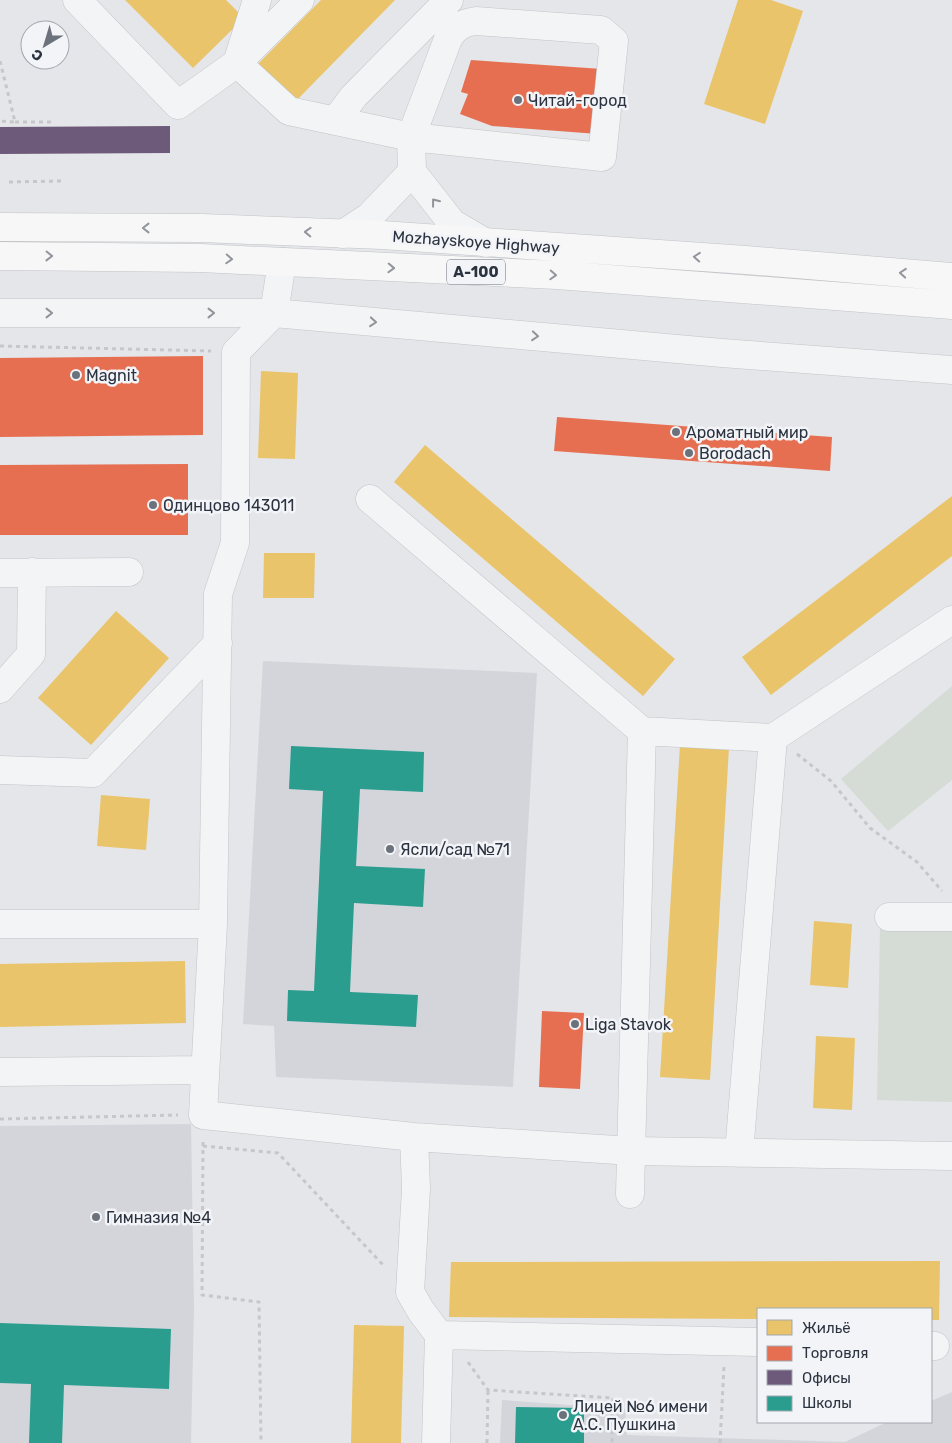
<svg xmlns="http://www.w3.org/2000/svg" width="952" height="1443" viewBox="0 0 952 1443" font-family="Rubik,sans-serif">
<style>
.built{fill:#d3d5db}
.green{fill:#d5dcd5}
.homes{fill:#e9c46a}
.shops{fill:#e76f51}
.offices{fill:#6d597a}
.schools{fill:#2a9d8f}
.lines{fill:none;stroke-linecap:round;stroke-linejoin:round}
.minor-casing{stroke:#c2c4c7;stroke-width:29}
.major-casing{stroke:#c1c3c6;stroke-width:29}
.path{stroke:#c5c7ca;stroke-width:3;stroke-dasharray:4 4;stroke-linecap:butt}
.minor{stroke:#f3f4f5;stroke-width:28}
.major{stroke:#f7f7f7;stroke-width:28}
.oneway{stroke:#90949a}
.oneway2{stroke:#92959c}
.poi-dot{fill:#6c727b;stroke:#f2f4f7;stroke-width:2}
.labels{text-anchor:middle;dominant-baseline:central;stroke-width:5;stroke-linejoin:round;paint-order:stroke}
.shield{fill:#f2f4f7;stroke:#676d77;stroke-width:1}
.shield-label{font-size:15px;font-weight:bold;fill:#2c3340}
.poi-label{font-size:16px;fill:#2c3340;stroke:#f2f4f7;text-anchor:start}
.street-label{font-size:16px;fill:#2c3340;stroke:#f2f4f7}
</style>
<rect width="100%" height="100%" fill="#e4e6e9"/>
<!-- built -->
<path class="built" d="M 263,661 L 537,673 L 513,1087 L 276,1077 L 274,1026 L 243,1024 Z
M 191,1124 L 194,1307 L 191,1443 L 0,1443 L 0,1126 Z
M 952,1392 L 952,1443 L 500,1443 L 502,1400 L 625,1409 L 627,1435 L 845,1442 L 887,1422 L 931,1422 L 931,1401 Z"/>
<!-- green -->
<path class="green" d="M 952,686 L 952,780 L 888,831 L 841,779 Z
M 880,924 L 952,925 L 952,1102 L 877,1100 Z"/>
<!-- homes -->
<path class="homes" d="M 125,0 L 226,0 L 244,18 L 193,68 Z
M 321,0 L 395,0 L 292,105 L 256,66 Z
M 738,0 L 771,0 L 803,11 L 765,124 L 704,104 Z
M 261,371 L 298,373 L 295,459 L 258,458 Z
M 425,445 L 675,659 L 643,696 L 394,482 Z
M 952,496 L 952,556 L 771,695 L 742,657 Z
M 264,553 L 315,553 L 314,598 L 263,598 Z
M 116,611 L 169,658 L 91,745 L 38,698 Z
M 680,745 L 729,747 L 710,1080 L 660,1077 Z
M 101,795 L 150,799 L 146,850 L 97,846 Z
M 814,921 L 852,924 L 848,988 L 810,985 Z
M 185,961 L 186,1023 L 0,1027 L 0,964 Z
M 816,1036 L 855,1038 L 852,1110 L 813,1108 Z
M 940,1261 L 939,1320 L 931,1320 L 931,1309 L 758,1309 L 758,1319 L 449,1317 L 451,1262 Z
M 354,1325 L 404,1326 L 401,1443 L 351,1443 Z"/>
<!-- shops -->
<path class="shops" d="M 471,60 L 602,69 L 598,134 L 492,126 L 460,114 L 468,94 L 461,92 Z
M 203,356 L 203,435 L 0,437 L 0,358 Z
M 557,417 L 832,437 L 830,471 L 554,451 Z
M 188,464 L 188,535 L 0,535 L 0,465 Z
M 542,1011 L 584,1013 L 580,1089 L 539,1087 Z"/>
<!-- offices -->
<path class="offices" d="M 170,126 L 170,153 L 0,154 L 0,127 Z"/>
<!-- schools -->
<path class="schools" d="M 291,746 L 424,752 L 423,792 L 360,789 L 356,866 L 425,869 L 423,907 L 354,903 L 350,992 L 418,995 L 416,1027 L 287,1021 L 288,990 L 314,991 L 323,791 L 289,789 Z
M 0,1323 L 171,1329 L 169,1389 L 64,1385 L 62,1443 L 29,1443 L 31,1384 L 0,1383 Z
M 516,1407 L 584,1408 L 584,1443 L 515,1443 Z"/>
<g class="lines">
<!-- minor casing -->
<g class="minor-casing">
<path id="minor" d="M 77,0 L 178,105 L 237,63 L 257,0
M 300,0 L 237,63 L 289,111 L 411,137 L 412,172 L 452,223 L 486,243
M 476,21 L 601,30 L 614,41 L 602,157 L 411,137 L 448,39 C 455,27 462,23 476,21 Z
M 335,121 L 354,96 L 449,0
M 343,234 L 369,217 L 412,172
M 282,262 L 274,313 L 236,352 L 235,543 L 218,594 L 213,924 L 203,1115 L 414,1137 L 632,1151 L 952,1156
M 0,313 L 274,313 L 722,353 L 952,370
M 370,499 L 642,731
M 0,573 L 129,572
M 0,689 L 31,654 L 32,572
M 773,738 L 952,620
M 0,770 L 93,773 L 218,643
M 889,917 L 952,917
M 0,924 L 213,924
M 0,1072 L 205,1070
M 414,1137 L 416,1189 L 410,1292 L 421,1311 L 439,1335 L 436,1443
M 630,1194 L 642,731 L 773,738 L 739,1153
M 439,1335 L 758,1342
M 931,1346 L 935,1346"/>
</g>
<!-- major casing -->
<g class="major-casing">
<path id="major" d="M 0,227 L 201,228 L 382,235 L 746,260 L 952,277
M 0,256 L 200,258 L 557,275 L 952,305"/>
</g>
<!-- path -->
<path class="path" d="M 0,61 L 15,122 L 0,121
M 15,122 L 53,122
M 9,182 L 62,181
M 0,346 L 211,351
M 797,754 L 831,781 L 870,828 L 917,862 L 942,891
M 0,1119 L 178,1115
M 203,1142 L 202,1295 L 259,1302 L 261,1443
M 203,1146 L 278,1153 L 385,1267
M 468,1362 L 488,1390 L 613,1398 L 612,1443
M 487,1443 L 488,1390
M 720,1443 L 724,1366"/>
<!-- minor -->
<use href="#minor" class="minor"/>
<!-- major -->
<use href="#major" class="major"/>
</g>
<!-- one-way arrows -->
<defs><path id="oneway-chevron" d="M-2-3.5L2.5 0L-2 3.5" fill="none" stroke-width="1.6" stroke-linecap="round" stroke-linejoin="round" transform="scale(1.25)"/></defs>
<g class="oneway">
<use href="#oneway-chevron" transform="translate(435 202) rotate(-128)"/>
<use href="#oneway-chevron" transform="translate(49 313)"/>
<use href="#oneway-chevron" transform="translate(211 313)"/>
<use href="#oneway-chevron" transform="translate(373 322) rotate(5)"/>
<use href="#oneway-chevron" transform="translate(535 336) rotate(5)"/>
</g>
<g class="oneway2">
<use href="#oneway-chevron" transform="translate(146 228) rotate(-180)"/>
<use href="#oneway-chevron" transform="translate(308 232) rotate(-178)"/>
<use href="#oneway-chevron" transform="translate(49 256) rotate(1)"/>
<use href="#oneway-chevron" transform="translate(697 257) rotate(-176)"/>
<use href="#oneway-chevron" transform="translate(229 259) rotate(3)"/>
<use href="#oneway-chevron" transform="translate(391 268) rotate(2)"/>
<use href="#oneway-chevron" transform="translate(903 273) rotate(-175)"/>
<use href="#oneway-chevron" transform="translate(553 275) rotate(3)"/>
</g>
<!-- markers -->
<g class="poi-dot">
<circle cx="518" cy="100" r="5"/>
<circle cx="76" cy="375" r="5"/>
<circle cx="676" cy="432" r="5"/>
<circle cx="689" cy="453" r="5"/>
<circle cx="153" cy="505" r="5"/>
<circle cx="390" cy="849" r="5"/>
<circle cx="575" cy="1024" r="5"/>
<circle cx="96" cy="1217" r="5"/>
<circle cx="563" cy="1415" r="5"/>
</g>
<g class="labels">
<!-- shield labels -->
<rect class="shield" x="447" y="259.5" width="58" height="25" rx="4"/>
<g class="shield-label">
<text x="476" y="272">А-100</text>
</g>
<!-- poi labels -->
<g class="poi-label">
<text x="528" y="100">Читай-город</text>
<text x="86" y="375">Magnit</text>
<text x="686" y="432">Ароматный мир</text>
<text x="699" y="453">Borodach</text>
<text x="163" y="505">Одинцово 143011</text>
<text x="400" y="849">Ясли/сад №71</text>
<text x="585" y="1024">Liga Stavok</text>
<text x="106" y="1217">Гимназия №4</text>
<text x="573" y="1406">Лицей №6 имени<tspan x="573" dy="18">А.С. Пушкина</tspan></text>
</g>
<!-- street labels -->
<g class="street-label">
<text transform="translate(476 242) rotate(4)">Mozhayskoye Highway</text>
</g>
</g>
<!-- legend -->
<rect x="757" y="1308" width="175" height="115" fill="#f2f4f7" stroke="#a3a7ae"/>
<rect x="767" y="1320" width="25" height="15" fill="#e9c46a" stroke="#a3a7ae"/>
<text x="802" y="1333" font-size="15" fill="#2c3340">Жильё</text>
<rect x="767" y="1346" width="25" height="15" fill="#e76f51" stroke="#a3a7ae"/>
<text x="802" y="1358" font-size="15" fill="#2c3340">Торговля</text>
<rect x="767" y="1370" width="25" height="15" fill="#6d597a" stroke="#a3a7ae"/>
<text x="802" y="1383" font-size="15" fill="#2c3340">Офисы</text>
<rect x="767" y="1396" width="25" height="15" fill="#2a9d8f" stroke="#a3a7ae"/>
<text x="802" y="1408" font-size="15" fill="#2c3340">Школы</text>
<!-- north arrow -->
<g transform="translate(45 45) rotate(218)"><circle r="24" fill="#f2f4f7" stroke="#a3a7ae"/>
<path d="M0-4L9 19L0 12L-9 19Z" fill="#6c727b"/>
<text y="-8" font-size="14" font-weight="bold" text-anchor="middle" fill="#2c3340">С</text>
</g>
</svg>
